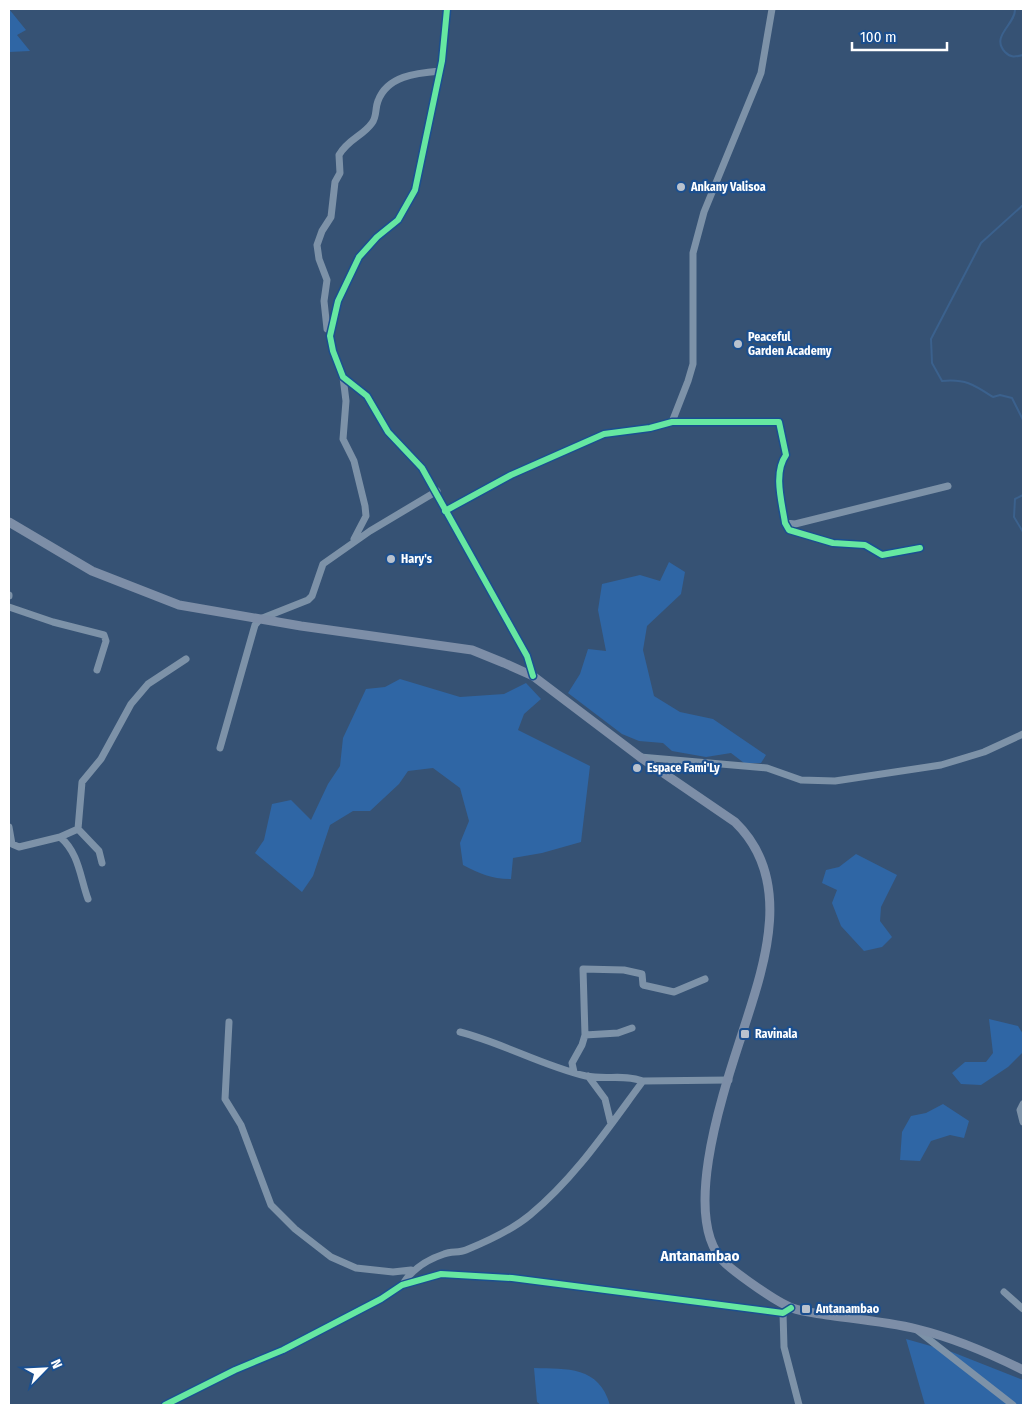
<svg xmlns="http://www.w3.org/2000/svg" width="1032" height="1414" viewBox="0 0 1032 1414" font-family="'Fira Sans Condensed',sans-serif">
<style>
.green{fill:#2f66a5}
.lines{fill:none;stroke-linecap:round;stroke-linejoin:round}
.stream{stroke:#3b618d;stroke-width:2}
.minor{stroke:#7d92a8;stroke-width:7}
.major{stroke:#7d8ea7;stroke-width:9}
.cycleway-casing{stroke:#1b4f8f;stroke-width:9}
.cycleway{stroke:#66e7a1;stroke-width:6}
.poi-dot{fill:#b9c2ce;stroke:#1b4f8f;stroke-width:2}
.labels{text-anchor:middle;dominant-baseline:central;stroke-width:4.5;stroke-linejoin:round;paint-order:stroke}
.poi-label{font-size:12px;font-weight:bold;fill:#fff;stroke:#1b4f8f;text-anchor:start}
.quarter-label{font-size:15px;font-weight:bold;fill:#fff;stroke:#1b4f8f}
</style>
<rect width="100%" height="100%" fill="#365274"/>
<!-- green -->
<path class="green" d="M 9,9 L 26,30 L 17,35 L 30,51 L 9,52 Z
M 669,562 L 685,572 L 681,594 L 647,626 L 643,650 L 654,696 L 680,712 L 713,719 L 766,755 L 761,763 L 744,763 L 731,753 L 706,757 L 672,751 L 663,743 L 639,741 L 622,734 L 568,693 L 580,674 L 588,649 L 606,651 L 598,610 L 602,584 L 640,575 L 660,581 Z
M 400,679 L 460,697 L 504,694 L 526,683 L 541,699 L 524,714 L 518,730 L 590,766 L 581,842 L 542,853 L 513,858 L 511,879 C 491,879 481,874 463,865 L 460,843 L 469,821 L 460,788 L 433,768 L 408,771 L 399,784 L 370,811 L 353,811 L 330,825 L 313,876 L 302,892 L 255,853 L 264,840 L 272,804 L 291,800 L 311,820 L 328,784 L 340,766 L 343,738 L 366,689 L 385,687 Z
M 856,854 L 897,875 L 881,907 L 880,921 L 892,937 L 882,947 L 864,951 L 841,926 L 832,903 L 837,890 L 822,883 L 826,870 L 839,867 Z
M 989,1019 L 1018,1026 L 1023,1034 L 1023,1052 L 1008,1067 L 981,1085 L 961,1084 L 952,1073 L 965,1062 L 986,1062 L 993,1053 Z
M 943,1104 L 969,1121 L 964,1138 L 950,1135 L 931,1141 L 920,1161 L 900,1160 L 902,1132 L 911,1116 L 926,1113 Z
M 906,1339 L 952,1352 L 1023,1380 L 1023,1405 L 925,1405 Z
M 534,1368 C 567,1369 599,1366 610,1405 L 541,1405 L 537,1402 Z"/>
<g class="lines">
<!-- stream -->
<path class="stream" d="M 1015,9 C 1016,24 990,36 1005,52 C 1011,58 1015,57 1023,55
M 1023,205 L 981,243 L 931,339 L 932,363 L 942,381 C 966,379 973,384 993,397 L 1000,395 L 1012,398 L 1023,420
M 1023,495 L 1015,499 L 1014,517 L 1023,532"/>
<!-- minor -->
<path class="minor" d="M 447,9 L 442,61 L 415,190 L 398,220 L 377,237 L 359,257 L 338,301 L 330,336 L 333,351 L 343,377 L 367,396 L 388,432 L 422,468 L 527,656 L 533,676
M 327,329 L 324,301 L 327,280 L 319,259 L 317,245 L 322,231 L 331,217 L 335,182 L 340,173 L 339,155 C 348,139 363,136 372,123 C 377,117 375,108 378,101 C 387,76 416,73 440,71
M 343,377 L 346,401 L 343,439 L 354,461 L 365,506 L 366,516 L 354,539
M 672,422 L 688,381 L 693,364 L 693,253 L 704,212 L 761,73 L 772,9
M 445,511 L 511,475 L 604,434 L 650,428 L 672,422 L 779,422 L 786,455 C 773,473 782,503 785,523 L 789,530 L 833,543 L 865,545 L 882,555 L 920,548
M 785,523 L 795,524 L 948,486
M 9,595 L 9,596
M 9,607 L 53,622 L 104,635 L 106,641 L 97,670
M 220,748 L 255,625 L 260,619 L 308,600 L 312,596 L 323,564 L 370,531 L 437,491
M 640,757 L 767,768 L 801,780 L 835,781 L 941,765 L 984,752 L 1023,734
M 9,827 L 12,844 L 19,847 L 60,837 C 79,853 80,877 88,899
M 78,829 L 82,782 L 101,759 L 131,704 L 148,684 L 186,659
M 60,837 L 78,829 L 99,851 L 102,863
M 229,1022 L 225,1099 L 241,1125 L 271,1205 L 295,1229 L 331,1257 L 356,1268 L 393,1272 L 411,1270
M 460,1032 C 503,1043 543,1066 586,1076 C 606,1080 624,1074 643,1081
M 585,1035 L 618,1033 L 632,1028
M 574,1072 L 572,1063 L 582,1045 L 585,1035 L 583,969 L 624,970 L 642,974 L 643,985 L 674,992 L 705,979
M 588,1076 L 605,1099 L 611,1124
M 1023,1104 L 1020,1110 L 1023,1122
M 402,1285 C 412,1269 426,1260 444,1254 C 451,1251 459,1253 466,1250 C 488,1241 512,1230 530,1215 C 576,1177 608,1128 643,1081 L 729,1080
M 1004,1292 L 1023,1309
M 783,1313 L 784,1347 L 799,1405
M 917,1330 L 1013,1405
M 165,1405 L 235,1370 L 283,1350 L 381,1299 L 402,1285 L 441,1274 L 512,1278 L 783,1313 L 791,1308"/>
<!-- major -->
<path class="major" d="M 9,522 L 92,571 L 179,605 L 301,626 L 472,650 L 504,663 L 533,676 L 640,757 L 735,822 C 795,880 764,966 742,1034 C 725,1087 678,1221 726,1264 C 740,1276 776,1302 792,1308 C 803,1312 816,1313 827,1315 C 856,1319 888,1322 917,1329 C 954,1338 989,1353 1023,1370"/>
<!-- cycleway casing -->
<g class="cycleway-casing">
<path id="cycleway" d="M 447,9 L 442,61 L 415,190 L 398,220 L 377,237 L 359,257 L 338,301 L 330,336 L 333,351 L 343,377 L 367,396 L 388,432 L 422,468 L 527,656 L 533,676
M 445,511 L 511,475 L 604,434 L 650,428 L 672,422 L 779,422 L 786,455 C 773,473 782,503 785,523 L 789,530 L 833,543 L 865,545 L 882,555 L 920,548
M 165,1405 L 235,1370 L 283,1350 L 381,1299 L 402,1285 L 441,1274 L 512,1278 L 783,1313 L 791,1308"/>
</g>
<!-- cycleway -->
<use href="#cycleway" class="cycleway"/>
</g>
<!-- markers -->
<g class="poi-dot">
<circle cx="681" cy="187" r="5"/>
<circle cx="738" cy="344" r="5"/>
<circle cx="391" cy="559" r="5"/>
<circle cx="637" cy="768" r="5"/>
<rect x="740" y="1029" width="10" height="10" rx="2.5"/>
<rect x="801" y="1304" width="10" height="10" rx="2.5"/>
</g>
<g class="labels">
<!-- poi labels -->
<g class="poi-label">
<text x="691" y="187">Ankany Valisoa</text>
<text x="748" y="337">Peaceful<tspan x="748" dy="14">Garden Academy</tspan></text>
<text x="401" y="559">Hary's</text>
<text x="647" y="768">Espace Fami'Ly</text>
<text x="755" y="1034">Ravinala</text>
<text x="816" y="1309">Antanambao</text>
</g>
<!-- quarter labels -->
<g class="quarter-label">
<text x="700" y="1256">Antanambao</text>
</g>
</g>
<!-- border -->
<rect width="1032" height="1414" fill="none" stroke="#ffffff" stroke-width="20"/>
<!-- north arrow -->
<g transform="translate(45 1369) rotate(66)" stroke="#1b4f8f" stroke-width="4" paint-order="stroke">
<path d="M0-4L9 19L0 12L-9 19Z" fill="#ffffff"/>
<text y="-8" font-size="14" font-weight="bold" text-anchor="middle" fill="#ffffff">N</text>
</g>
<!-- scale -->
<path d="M852 42v8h95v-8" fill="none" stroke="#ffffff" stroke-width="2.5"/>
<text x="860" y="42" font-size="15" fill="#ffffff" stroke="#1b4f8f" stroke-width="4" paint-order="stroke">100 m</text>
</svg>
